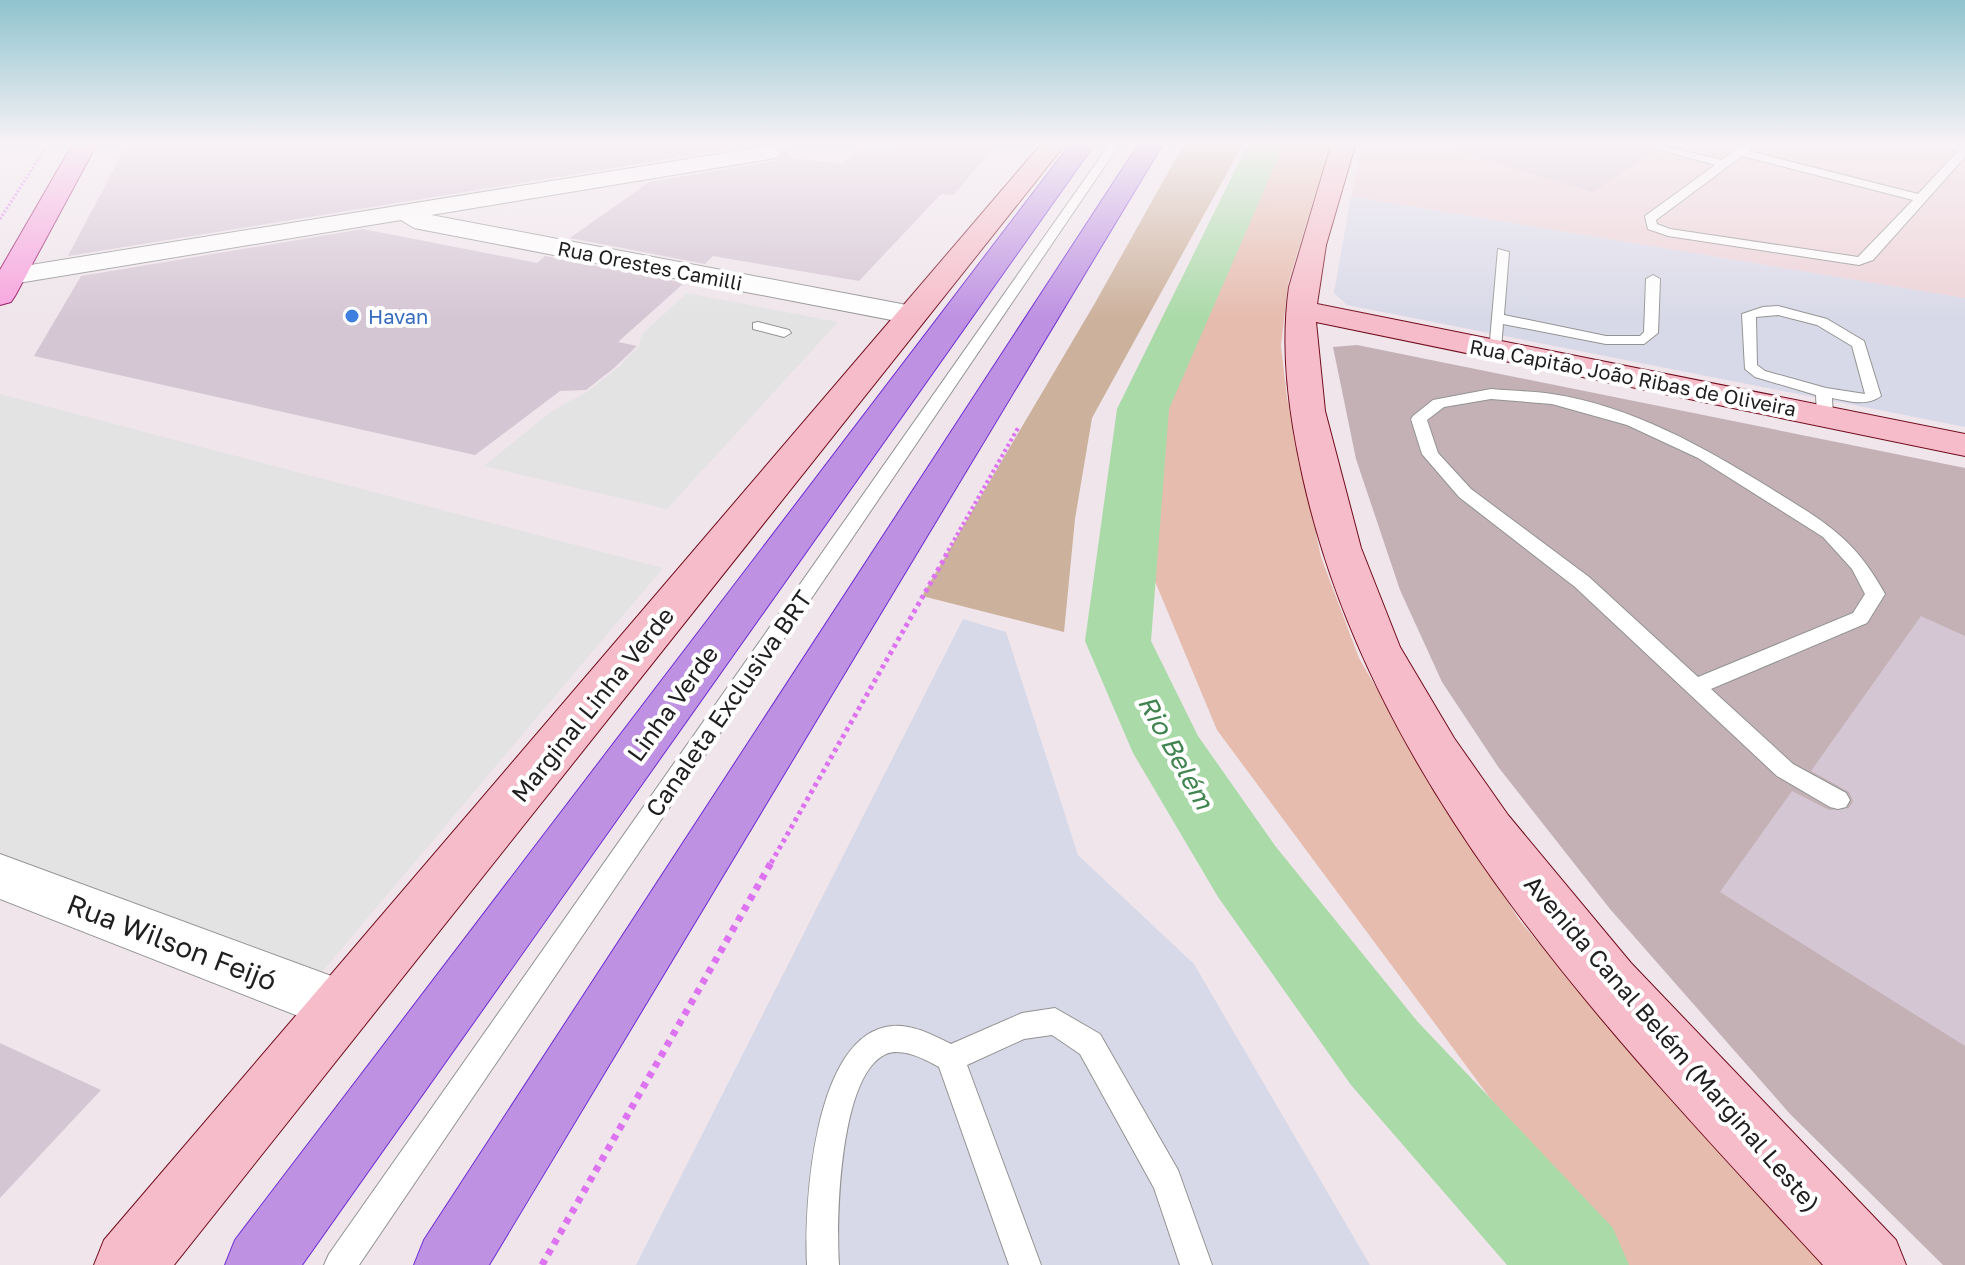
<svg xmlns="http://www.w3.org/2000/svg" width="1965" height="1265" viewBox="0 0 1965 1265" font-family="'Golos Text',sans-serif">
<style>
.industrial{fill:#d8d9e8}
.construction{fill:#c3b1b6}
.farmland{fill:#edd2d7}
.grass{fill:#e6bcae}
.forest{fill:#ccb19c}
.parking{fill:#e3e3e3}
.lines{fill:none;stroke-linecap:round;stroke-linejoin:round}
.river{fill:#aadaa8;fill-rule:evenodd}
.building{fill:#d5c6d3}
.lane-casing{stroke:#939393;stroke-width:2}
.street-casing{stroke:#939393;stroke-width:2}
.secondary-casing{stroke:#710b1b;stroke-width:2}
.primary-casing{stroke:#91085a;stroke-width:2}
.highway-casing{stroke:#6e2ed2;stroke-width:2}
.path-far3{stroke:#de73f2;stroke-width:3;stroke-dasharray:2 2;stroke-linecap:butt}
.path-far2{stroke:#de73f2;stroke-width:4;stroke-dasharray:3 3;stroke-linecap:butt}
.path-far1{stroke:#de73f2;stroke-width:5;stroke-dasharray:4 4;stroke-linecap:butt}
.path{stroke:#de73f2;stroke-width:7;stroke-dasharray:6 6;stroke-linecap:butt}
.lane{fill:#fff;fill-rule:evenodd}
.street{fill:#fff;fill-rule:evenodd}
.secondary{fill:#f6bcc9;fill-rule:evenodd}
.primary{fill:#f7a2dd;fill-rule:evenodd}
.highway{fill:#be91e2;fill-rule:evenodd}
.shop-dot{fill:#3f7fe0;stroke:#fff;stroke-width:3}
.labels{text-anchor:middle;dominant-baseline:central;stroke-width:8;stroke-linejoin:round;paint-order:stroke}
.far-street-label{font-size:20px;fill:#1f1f1f;stroke:#fff}
.far-shop-label{font-size:20px;fill:#366cbe;stroke:#fff;text-anchor:start}
.street-label{font-size:24px;fill:#1f1f1f;stroke:#fff}
.water-label{font-size:26px;font-style:italic;fill:#408450;stroke:#fff}
.near-street-label{font-size:28px;fill:#1f1f1f;stroke:#fff}
</style>
<rect width="100%" height="100%" fill="#efe5eb"/>
<!-- industrial -->
<path class="industrial" d="M 1351,196 L 1965,298 L 1965,427 L 1347,305 L 1334,293 Z
M 963,619 L 1006,632 L 1078,855 L 1194,964 L 1370,1265 L 636,1265 Z"/>
<!-- construction -->
<path class="construction" d="M 1357,345 L 1965,468 L 1965,1265 L 1943,1265 L 1790,1114 L 1610,909 L 1499,768 L 1442,682 L 1400,590 L 1356,459 L 1333,347 Z"/>
<!-- farmland -->
<path class="farmland" d="M 1364,142 L 1965,142 L 1965,298 L 1351,196 Z"/>
<!-- grass -->
<path class="grass" d="M 1276,142 L 1331,142 L 1288,284 L 1281,346 L 1287,398 L 1321,557 L 1359,658 L 1421,766 L 1520,921 L 1713,1146 L 1825,1265 L 1614,1265 L 1217,730 L 1149,567 L 1157,412 Z"/>
<!-- forest -->
<path class="forest" d="M 1185,142 L 1244,142 L 1092,418 L 1075,519 L 1064,632 L 922,596 L 1095,303 Z"/>
<!-- parking -->
<path class="parking" d="M 687,293 L 838,322 L 667,509 L 484,466 L 552,411 L 587,392 L 620,366 L 639,346 L 642,334 Z
M 0,394 L 663,568 L 321,973 L 0,852 Z"/>
<g class="lines">
<!-- river -->
<path class="river" d="M 1249,142 L 1285,142 L 1169,409 L 1151,641 L 1198,736 L 1276,847 L 1417,1021 L 1613,1228 L 1629,1265 L 1507,1265 L 1351,1085 L 1218,897 L 1133,753 L 1085,641 L 1117,409 Z"/>
</g>
<!-- building -->
<path class="building" d="M 128,142 L 780,142 L 793,158 L 842,164 L 860,148 L 891,152 L 901,142 L 999,142 L 953,195 L 941,194 L 859,281 L 713,256 L 705,264 L 570,238 L 649,182 L 776,161 L 782,151 L 768,143 L 68,256 Z
M 1450,142 L 1652,142 L 1651,148 L 1655,151 L 1592,192 L 1449,149 Z
M 363,229 L 537,263 L 545,256 L 684,283 L 618,342 L 637,346 L 614,368 L 586,390 L 560,391 L 475,455 L 34,356 L 81,276 Z
M 1921,616 L 1965,636 L 1965,1046 L 1720,892 L 1792,791 L 1829,810 L 1849,808 L 1853,801 L 1849,792 L 1811,771 Z
M 0,1043 L 101,1090 L 0,1198 Z"/>
<g class="lines">
<!-- lane casing -->
<g class="lane-casing">
<path id="lane" d="M 1111,142 L 1121,142 L 359,1265 L 324,1265 L 329,1254 Z
M 1747,142 L 1759,142 L 1749,151 L 1918,194 L 1958,151 L 1923,142 L 1959,145 L 1965,142 L 1965,157 L 1873,260 L 1859,265 L 1668,236 L 1648,229 L 1645,216 L 1715,165 L 1654,148 L 1654,144 L 1722,160 ZM 1742,156 L 1913,200 L 1858,257 L 1670,229 L 1657,224 L 1656,220 Z
M 1498,249 L 1509,252 L 1504,315 L 1606,336 L 1640,336 L 1644,332 L 1646,279 L 1653,275 L 1660,279 L 1658,333 L 1644,344 L 1606,344 L 1503,324 L 1501,349 L 1494,353 L 1489,352 Z
M 1778,306 L 1827,319 L 1864,341 L 1881,396 C 1866,407 1849,401 1832,398 L 1833,416 L 1825,421 L 1817,416 L 1816,395 L 1755,377 L 1745,369 L 1742,314 L 1763,307 ZM 1778,315 L 1817,325 L 1852,346 L 1865,394 L 1826,388 L 1765,371 L 1757,365 L 1756,317 Z
M 758,322 L 789,330 L 791,333 L 784,337 L 753,329 L 753,323 Z
M 1491,389 C 1511,391 1532,391 1552,394 C 1631,406 1704,447 1770,488 C 1823,521 1854,537 1885,594 L 1867,623 L 1711,689 L 1793,764 L 1846,793 L 1850,800 L 1846,807 L 1838,809 L 1830,807 L 1777,776 L 1575,587 L 1459,497 L 1422,454 L 1411,419 L 1413,416 L 1433,400 ZM 1491,399 L 1552,404 L 1627,425 L 1698,458 L 1823,537 L 1852,569 L 1865,594 L 1853,613 L 1698,677 L 1589,577 L 1471,489 L 1438,453 L 1427,420 L 1444,407 Z
M 1055,1008 L 1100,1034 L 1178,1170 L 1212,1265 L 1180,1265 L 1154,1188 L 1080,1054 L 1052,1035 L 1024,1039 L 967,1065 L 1041,1265 L 1009,1265 L 939,1067 C 926,1060 903,1047 886,1054 C 839,1075 836,1220 839,1265 L 807,1265 C 804,1207 813,1033 892,1026 C 912,1024 933,1035 951,1044 L 1022,1013 Z"/>
</g>
<!-- street casing -->
<g class="street-casing">
<path id="street" d="M 768,146 L 776,148 L 780,153 L 776,158 L 431,215 L 912,306 L 922,309 L 927,315 L 922,321 L 912,324 L 414,228 L 401,220 L 12,284 L 0,279 L 2,270 L 12,268 Z
M 0,854 L 364,988 L 372,1007 L 364,1026 L 344,1034 L 0,899 Z"/>
</g>
<!-- secondary casing -->
<g class="secondary-casing">
<path id="secondary" d="M 1043,142 L 1067,142 L 174,1265 L 94,1265 L 104,1240 Z
M 1332,142 L 1356,142 L 1326,245 L 1317,304 L 1965,434 L 1965,456 L 1316,322 L 1325,411 L 1361,548 L 1400,647 L 1454,738 L 1508,815 L 1631,963 L 1896,1240 L 1906,1265 L 1823,1265 C 1612,1036 1373,792 1303,478 C 1289,415 1280,351 1289,287 Z"/>
</g>
<!-- primary casing -->
<g class="primary-casing">
<path id="primary" d="M 74,142 L 98,142 L 15,296 L 11,302 L 0,305 L 0,270 Z"/>
</g>
<!-- highway casing -->
<g class="highway-casing">
<path id="highway" d="M 1072,142 L 1096,142 L 302,1265 L 225,1265 L 235,1240 Z
M 1140,142 L 1164,142 L 489,1265 L 414,1265 L 424,1240 Z"/>
</g>
<!-- path-far3 -->
<path class="path-far3" d="M 0,219 L 45,149"/>
<!-- path-far2 -->
<path class="path-far2" d="M 945,556 L 1018,428"/>
<!-- path-far1 -->
<path class="path-far1" d="M 771,863 L 947,554"/>
<!-- path -->
<path class="path" d="M 542,1265 L 772,861"/>
<!-- lane -->
<use href="#lane" class="lane"/>
<!-- street -->
<use href="#street" class="street"/>
<!-- secondary -->
<use href="#secondary" class="secondary"/>
<!-- primary -->
<use href="#primary" class="primary"/>
<!-- highway -->
<use href="#highway" class="highway"/>
</g>
<!-- sky -->
<linearGradient id="sky" x2="0" y2="1"><stop stop-color="#8fc3ce"/><stop offset="0.45" stop-color="#f8f3f6"/><stop offset="1" stop-color="#f8f3f6" stop-opacity="0"/></linearGradient>
<rect width="1965" height="319" fill="url(#sky)"/>
<!-- markers -->
<circle class="shop-dot" cx="352" cy="316" r="8"/>
<g class="labels">
<!-- far-street labels -->
<g class="far-street-label">
<text transform="translate(650 265) rotate(11)">Rua Orestes Camilli</text>
<text transform="translate(1633 377) rotate(11)">Rua Capitão João Ribas de Oliveira</text>
</g>
<!-- far-shop labels -->
<g class="far-shop-label">
<text x="368" y="316">Havan</text>
</g>
<!-- street labels -->
<g class="street-label">
<text transform="translate(672 703) rotate(-54)">Linha Verde</text>
<text transform="translate(728 703) rotate(-55)">Canaleta Exclusiva BRT</text>
<text transform="translate(592 704) rotate(-51)">Marginal Linha Verde</text>
<text transform="translate(1673 1043) rotate(49)">Avenida Canal Belém (Marginal Leste)</text>
</g>
<!-- water labels -->
<g class="water-label">
<text transform="translate(1176 752) rotate(61)">Rio Belém</text>
</g>
<!-- near-street labels -->
<g class="near-street-label">
<text transform="translate(172 942) rotate(21)">Rua Wilson Feijó</text>
</g>
</g>
</svg>
